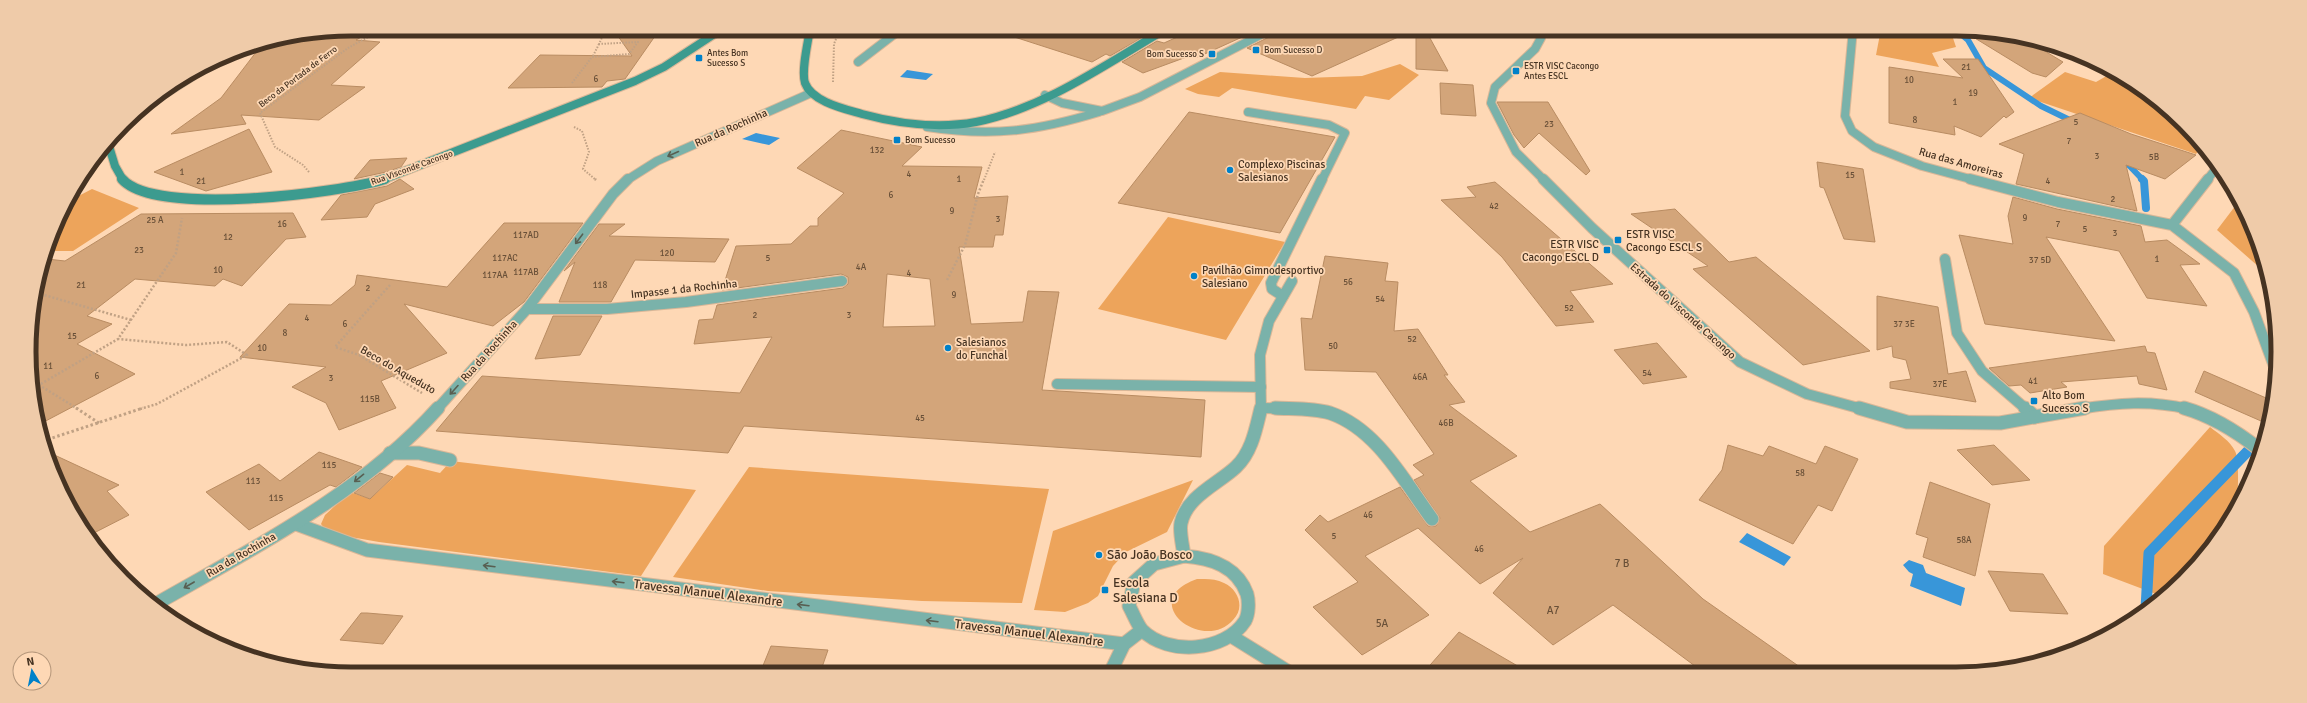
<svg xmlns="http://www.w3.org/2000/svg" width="2307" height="703" viewBox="0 0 2307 703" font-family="Signika,sans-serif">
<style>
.green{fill:#eda45b}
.water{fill:#3896d9}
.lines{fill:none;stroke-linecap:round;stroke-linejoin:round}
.stream-far2{stroke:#3896d9;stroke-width:6}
.stream-far1{stroke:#3896d9;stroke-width:8}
.stream{stroke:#3896d9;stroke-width:11}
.building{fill:#d3a57a;stroke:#b98c62;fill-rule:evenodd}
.service-far2-casing{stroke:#d9b798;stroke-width:10}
.service-far1-casing{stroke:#d9b798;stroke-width:12}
.service-casing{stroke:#d9b798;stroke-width:15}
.minor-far2-casing{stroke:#d9b798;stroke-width:10}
.minor-far1-casing{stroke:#d9b798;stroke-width:12}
.minor-casing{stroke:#d9b798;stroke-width:15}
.tertiary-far2-casing{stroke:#d9b798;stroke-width:10}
.tertiary-far1-casing{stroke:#d9b798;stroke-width:12}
.tertiary-casing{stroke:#d9b798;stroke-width:15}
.secondary-far1-casing{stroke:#d9b798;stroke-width:10}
.secondary-casing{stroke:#d9b798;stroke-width:12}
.path-far2{stroke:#c0a184;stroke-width:2;stroke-dasharray:1.5 1.5;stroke-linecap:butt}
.path-far1{stroke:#c0a184;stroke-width:2.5;stroke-dasharray:2 2;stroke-linecap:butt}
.path{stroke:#c0a184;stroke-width:3;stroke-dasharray:2.5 2.5;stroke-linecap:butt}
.service-far2{stroke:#7ab2aa;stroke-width:8}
.service-far1{stroke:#7ab2aa;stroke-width:10}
.service{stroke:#7ab2aa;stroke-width:13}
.minor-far2{stroke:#7ab2aa;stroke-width:8}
.minor-far1{stroke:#7ab2aa;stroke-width:10}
.minor{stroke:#7ab2aa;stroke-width:13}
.tertiary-far2{stroke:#7ab2aa;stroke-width:8}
.tertiary-far1{stroke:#7ab2aa;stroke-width:10}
.tertiary{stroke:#7ab2aa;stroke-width:13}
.secondary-far1{stroke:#3c9b8f;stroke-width:8}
.secondary{stroke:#3c9b8f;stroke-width:10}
.oneway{stroke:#585f52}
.poi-dot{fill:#0081c9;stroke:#fed8b5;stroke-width:1.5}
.labels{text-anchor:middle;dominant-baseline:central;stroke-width:3.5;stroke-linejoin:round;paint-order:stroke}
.far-poi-label{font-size:9px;fill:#463322;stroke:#fed8b5;text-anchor:start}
.number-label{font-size:9px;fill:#695038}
.far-street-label{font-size:9px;fill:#463322;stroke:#fed8b5}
.street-label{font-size:11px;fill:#463322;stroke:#fed8b5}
.poi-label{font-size:11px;fill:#463322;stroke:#fed8b5;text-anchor:start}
.near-number-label{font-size:11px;fill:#695038}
.near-poi-label{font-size:13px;fill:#463322;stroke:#fed8b5;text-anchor:start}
.near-street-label{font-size:13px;fill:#463322;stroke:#fed8b5}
.rim{fill:none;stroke:#463322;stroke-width:5}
</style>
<rect width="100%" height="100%" fill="#fed8b5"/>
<!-- green -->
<path class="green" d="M 1881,29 L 1950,29 L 1956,47 L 1932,53 L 1939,67 L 1876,55 Z
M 1400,64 L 1419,75 L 1389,100 L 1365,96 L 1356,109 L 1232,88 L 1219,97 L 1198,94 L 1185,89 L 1220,72 L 1305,78 L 1362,76 Z
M 2065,72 L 2096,82 L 2110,74 L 2135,83 L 2184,124 L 2202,146 L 2196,154 L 2029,98 Z
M 92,189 L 139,208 L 73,251 L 50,251 L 62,209 L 67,202 Z
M 2239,201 L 2254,228 L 2268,275 L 2217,230 Z
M 1168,217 L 1285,242 L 1226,340 L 1098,309 Z
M 2210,427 C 2219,434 2230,441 2235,451 C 2240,459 2238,504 2235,513 L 2164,597 L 2103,574 L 2104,546 Z
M 451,461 L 696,490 L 641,576 L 379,542 L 328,533 L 321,524 L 325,515 L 350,492 L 370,499 L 407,465 L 440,473 Z
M 749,467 L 1049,489 L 1022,603 L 922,601 L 768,591 L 673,577 Z
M 1193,480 L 1167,532 L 1126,552 L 1113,566 L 1098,596 L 1088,603 L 1065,612 L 1034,610 L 1053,531 Z
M 1197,579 C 1206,579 1215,578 1224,583 C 1239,590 1245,608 1233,620 C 1203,654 1135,601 1197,579 Z"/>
<!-- water -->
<path class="water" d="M 907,70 L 933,74 L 926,80 L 900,77 Z
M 756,133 L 780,138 L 769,145 L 742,139 Z
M 1747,533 L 1791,557 L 1784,566 L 1739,542 Z
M 1909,560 L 1923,565 L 1926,573 L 1965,588 L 1961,606 L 1910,586 L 1913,574 L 1909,572 L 1903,565 Z"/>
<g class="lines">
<!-- stream-far2 -->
<path class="stream-far2" d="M 1955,29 L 1968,40 L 1984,68 L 2041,106 L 2076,123
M 2122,158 L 2143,180"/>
<!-- stream-far1 -->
<path class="stream-far1" d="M 2142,179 L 2144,181 L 2146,208"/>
<!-- stream -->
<path class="stream" d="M 2146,609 L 2149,553 L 2248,451"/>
</g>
<!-- building -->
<path class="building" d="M 613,29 L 660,29 L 625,79 L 607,81 L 602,87 L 508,88 L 540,55 L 632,56 Z
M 1006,29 L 1117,29 L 1143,37 L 1110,56 L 1106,54 L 1092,62 L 1005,34 Z
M 1195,29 L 1260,29 L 1198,57 L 1192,55 L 1143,73 L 1122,62 L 1157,41 L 1164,43 Z
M 1277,29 L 1416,29 L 1312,76 L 1247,48 L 1275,34 Z
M 1416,29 L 1425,29 L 1448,71 L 1416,69 Z
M 1960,29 L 2018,35 L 2063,62 L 2046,77 L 2032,73 Z
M 345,30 L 370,32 L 356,40 L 380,42 L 331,85 L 365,87 L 319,120 L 241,115 L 246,124 L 171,134 L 221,98 L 263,43 L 289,35 Z
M 1943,59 L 1978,59 L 2014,112 L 2006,118 L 2004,116 L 1981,137 L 1954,126 L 1955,135 L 1889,123 L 1889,67 L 1963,78 Z
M 1440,83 L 1473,85 L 1476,116 L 1441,114 Z
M 1497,102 L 1548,102 L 1590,171 L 1586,175 L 1539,133 L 1524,148 L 1514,135 Z
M 1189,112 L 1335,137 L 1280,233 L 1118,203 Z
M 2080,113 L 2131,134 L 2196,155 L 2165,179 L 2126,165 L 2137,211 L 2016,184 L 2024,154 L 1999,144 Z
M 249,129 L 272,172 L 206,191 L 154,172 Z
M 841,130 L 922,147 L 902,166 L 982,167 L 974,198 L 1008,196 L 1003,235 L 995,235 L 993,247 L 959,247 L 971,324 L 1023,322 L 1028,291 L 1059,292 L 1042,390 L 1205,400 L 1201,457 L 744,426 L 728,453 L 436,431 L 482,376 L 740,393 L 772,337 L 694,344 L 699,320 L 713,319 L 717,305 L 843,288 L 848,284 L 848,277 L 841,274 L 722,290 L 736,246 L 791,244 L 810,226 L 818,226 L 818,218 L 844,193 L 797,168 ZM 887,274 L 930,279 L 935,326 L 883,327 Z
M 407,158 L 401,167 L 386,172 L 354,179 L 370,160 Z
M 1817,162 L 1863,169 L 1875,242 L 1844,239 L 1824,188 L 1820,187 Z
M 400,179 L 414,189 L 375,204 L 367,217 L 321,220 L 341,195 L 387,186 Z
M 1495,182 L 1613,284 L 1570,291 L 1594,322 L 1556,326 L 1502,257 L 1441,200 L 1476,197 L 1467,187 Z
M 2013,197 L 2057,209 L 2141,226 L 2145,242 L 2167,240 L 2200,264 L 2180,265 L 2207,306 L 2147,298 L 2119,251 L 2046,237 L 2115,341 L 1985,324 L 1959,235 L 2013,244 L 2008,216 Z
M 1675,209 L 1729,262 L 1756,257 L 1870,351 L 1803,365 L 1693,269 L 1708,266 L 1631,214 Z
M 293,213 L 306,237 L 286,239 L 242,286 L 223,279 L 215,286 L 135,279 L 87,316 L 112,324 L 77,344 L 135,374 L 38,425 L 30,373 L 32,310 L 47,259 L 65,261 L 141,214 Z
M 504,223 L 583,223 L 524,302 L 493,326 L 404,304 L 447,353 L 381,381 L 396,408 L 339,430 L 326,403 L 292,387 L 326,367 L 240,357 L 289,304 L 331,305 L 355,285 L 357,275 L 447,287 Z
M 599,224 L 625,224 L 609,236 L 729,239 L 715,262 L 635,260 L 611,302 L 559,302 L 575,262 L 564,271 Z
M 1325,256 L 1388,263 L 1385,281 L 1398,282 L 1394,331 L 1418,329 L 1448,375 L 1444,375 L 1465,402 L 1449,405 L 1517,456 L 1470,481 L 1530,532 L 1600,504 L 1703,599 L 1807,672 L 1703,672 L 1613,605 L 1553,645 L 1493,593 L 1523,558 L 1480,584 L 1418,528 L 1365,556 L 1429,615 L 1362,655 L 1313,607 L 1358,582 L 1305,530 L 1320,515 L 1328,522 L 1400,487 L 1428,526 L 1436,526 L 1440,518 L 1414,480 L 1424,475 L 1413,465 L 1434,454 L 1376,372 L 1305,370 L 1301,318 L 1312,319 Z
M 1877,296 L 1938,307 L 1948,374 L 1966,371 L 1976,402 L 1890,388 L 1890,382 L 1911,379 L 1906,360 L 1893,357 L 1892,346 L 1877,350 Z
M 553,316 L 602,316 L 580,355 L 535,359 Z
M 1657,343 L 1687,377 L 1643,384 L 1614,350 Z
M 2145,346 L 2147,352 L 2155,353 L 2167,390 L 2139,384 L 2137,376 L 2061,382 L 2067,387 L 2030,393 L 2021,385 L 2009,386 L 1989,368 Z
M 2204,371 L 2273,401 L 2273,406 L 2261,421 L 2195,392 Z
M 1728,445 L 1763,456 L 1769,446 L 1816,464 L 1825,446 L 1858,459 L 1832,511 L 1818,505 L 1793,544 L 1699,500 L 1722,470 Z
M 1994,445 L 2030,480 L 1992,485 L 1957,450 Z
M 48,452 L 119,485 L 107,491 L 129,515 L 88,536 L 83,531 Z
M 319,452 L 362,467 L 336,487 L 330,485 L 249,530 L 206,492 L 259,464 L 280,481 Z
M 380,473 L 393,477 L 370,499 L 354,493 Z
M 1930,482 L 1990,504 L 1975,576 L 1923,557 L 1928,538 L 1916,534 Z
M 1988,571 L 2043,574 L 2068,614 L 2010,611 Z
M 361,613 L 367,613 L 403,616 L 383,644 L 340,640 Z
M 1459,632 L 1528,672 L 1424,672 Z
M 771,646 L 828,650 L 820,673 L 760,673 Z"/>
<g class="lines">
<!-- service-far2 casing -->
<g class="service-far2-casing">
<path id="service-far2" d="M 1248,112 L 1329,125 L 1345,133 L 1322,180"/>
</g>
<!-- service-far1 casing -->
<g class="service-far1-casing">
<path id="service-far1" d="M 1945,259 L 1957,333 L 1982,371 L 2026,409
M 1283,296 L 1272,289 L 1271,283 L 1322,179
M 1057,384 L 1261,387
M 1261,408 L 1303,409"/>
</g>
<!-- service casing -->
<g class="service-casing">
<path id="service" d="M 1275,408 C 1293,409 1313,408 1330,413 C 1377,429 1404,481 1432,519
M 2025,408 L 2035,417
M 390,453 L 419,453 L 450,460"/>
</g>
<!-- minor-far2 casing -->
<g class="minor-far2-casing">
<path id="minor-far2" d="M 1853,29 L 1845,116 L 1852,131 L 1874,147 L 1922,166 L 1974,180
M 858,62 L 901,29
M 2207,180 L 2218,166"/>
</g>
<!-- minor-far1 casing -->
<g class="minor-far1-casing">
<path id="minor-far1" d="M 1970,179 L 2058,202 L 2172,225 L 2234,273 L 2254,312 L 2276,372
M 2172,225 L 2208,179
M 527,309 L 607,309 L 686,302 L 842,281
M 1261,409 L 1260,355 L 1269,321 L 1292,281"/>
</g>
<!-- minor casing -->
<g class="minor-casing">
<path id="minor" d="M 296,524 L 367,550 L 1124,644
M 1184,556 C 1183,546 1179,532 1181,523 C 1187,496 1218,484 1236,467 C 1252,452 1256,428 1261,408"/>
</g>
<!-- tertiary-far2 casing -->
<g class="tertiary-far2-casing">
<path id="tertiary-far2" d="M 1534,29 L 1541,38 L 1535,49 L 1495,87 L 1491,103 L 1516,152 L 1544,180
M 1045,95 L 1062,103 L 1102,111 L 1140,97 L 1272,29
M 927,127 C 992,137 1037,131 1099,112
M 627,180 L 657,161 L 811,93"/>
</g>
<!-- tertiary-far1 casing -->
<g class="tertiary-far1-casing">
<path id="tertiary-far1" d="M 1543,179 L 1592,228 L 1740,362 L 1807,394 L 1862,409
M 437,409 L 527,309 L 613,194 L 628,179
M 2079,409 C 2118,403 2149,400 2188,409"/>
</g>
<!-- tertiary casing -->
<g class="tertiary-casing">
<path id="tertiary" d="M 1859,408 L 1907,422 L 2000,423 L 2085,408
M 2184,408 C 2212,416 2236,431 2259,449
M 1184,556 C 1211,558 1237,566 1247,594 C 1249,601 1249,614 1245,621 C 1225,652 1168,656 1142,630 C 1137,624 1133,613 1129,606 L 1134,582 L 1154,564 Z
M 154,605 C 252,549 361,494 438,408
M 1231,636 L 1289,672
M 1110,673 L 1124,644 L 1142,630"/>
</g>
<!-- secondary-far1 casing -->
<g class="secondary-far1-casing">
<path id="secondary-far1" d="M 810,29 C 808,42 801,71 805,83 C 812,102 845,109 862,114 C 899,124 938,129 976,122 C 1045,108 1106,64 1166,29
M 136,112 L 193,76
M 110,139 L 108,143 L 115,166 L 123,180
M 382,180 L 635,81 L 664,67 L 722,29"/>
</g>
<!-- secondary casing -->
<g class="secondary-casing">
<path id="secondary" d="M 122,179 C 155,217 340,193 385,179"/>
</g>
<!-- path-far2 -->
<path class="path-far2" d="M 593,56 L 599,44
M 833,82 L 834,44 L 840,29
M 572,83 L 592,57 L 629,54 L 638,42 L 599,44 L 606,29
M 574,127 L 582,131 L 589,152 L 583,169 L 596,180
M 309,172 L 303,165 L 275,147 L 260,113 L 348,48 L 368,37 L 388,37 L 402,29
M 984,180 L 995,152"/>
<!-- path-far1 -->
<path class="path-far1" d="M 595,179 L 596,180
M 947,280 L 965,245 L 978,194 L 984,179
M 390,285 L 335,347 L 359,355 L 422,393
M 37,293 L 131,320
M 78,409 L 39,385 L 118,339
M 140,409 L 157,404 L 247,355 L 227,342 L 186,345 L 118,339 L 176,253 L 182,218"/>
<!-- path -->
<path class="path" d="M 76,408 L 99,423
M 43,441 L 143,408"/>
<!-- service-far2 -->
<use href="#service-far2" class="service-far2"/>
<!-- service-far1 -->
<use href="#service-far1" class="service-far1"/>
<!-- service -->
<use href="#service" class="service"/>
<!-- minor-far2 -->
<use href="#minor-far2" class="minor-far2"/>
<!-- minor-far1 -->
<use href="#minor-far1" class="minor-far1"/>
<!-- minor -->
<use href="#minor" class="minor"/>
<!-- tertiary-far2 -->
<use href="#tertiary-far2" class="tertiary-far2"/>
<!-- tertiary-far1 -->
<use href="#tertiary-far1" class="tertiary-far1"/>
<!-- tertiary -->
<use href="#tertiary" class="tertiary"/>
<!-- secondary-far1 -->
<use href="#secondary-far1" class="secondary-far1"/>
<!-- secondary -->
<use href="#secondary" class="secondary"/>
</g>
<!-- one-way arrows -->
<defs><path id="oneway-shaft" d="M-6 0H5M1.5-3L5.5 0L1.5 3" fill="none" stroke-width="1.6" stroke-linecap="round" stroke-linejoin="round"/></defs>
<g class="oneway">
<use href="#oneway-shaft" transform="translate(673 154) rotate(156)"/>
<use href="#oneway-shaft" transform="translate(579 239) rotate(127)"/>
<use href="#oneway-shaft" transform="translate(454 390) rotate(132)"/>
<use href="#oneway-shaft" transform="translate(359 478) rotate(141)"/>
<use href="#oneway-shaft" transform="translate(489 566) rotate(-173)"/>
<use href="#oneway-shaft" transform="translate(618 582) rotate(-173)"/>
<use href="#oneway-shaft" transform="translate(189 585) rotate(150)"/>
<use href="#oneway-shaft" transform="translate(803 605) rotate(-173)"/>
<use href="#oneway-shaft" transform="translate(932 621) rotate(-173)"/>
</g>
<!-- markers -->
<g class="poi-dot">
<rect x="1252" y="46" width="8" height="8" rx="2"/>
<rect x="1208" y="50" width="8" height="8" rx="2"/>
<rect x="695" y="54" width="8" height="8" rx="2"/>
<rect x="1512" y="67" width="8" height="8" rx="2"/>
<rect x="893" y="136" width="8" height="8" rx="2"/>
<circle cx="1230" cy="170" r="4"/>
<rect x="1614" y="236" width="8" height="8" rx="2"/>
<rect x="1603" y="246" width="8" height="8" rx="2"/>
<circle cx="1194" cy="276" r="4"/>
<circle cx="948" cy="348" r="4"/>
<rect x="2030" y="397" width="8" height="8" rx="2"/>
<circle cx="1099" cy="555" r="4"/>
<rect x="1101" y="586" width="8" height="8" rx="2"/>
</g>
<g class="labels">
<!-- far-poi labels -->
<g class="far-poi-label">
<text x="1264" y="50">Bom Sucesso D</text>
<text x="707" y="53">Antes Bom<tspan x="707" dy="10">Sucesso S</tspan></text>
<text x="1204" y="54" text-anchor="end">Bom Sucesso S</text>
<text x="1524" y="66">ESTR VISC Cacongo<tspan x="1524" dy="10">Antes ESCL</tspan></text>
<text x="905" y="140">Bom Sucesso</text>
</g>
<!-- number labels -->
<g class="number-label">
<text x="1966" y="67">21</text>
<text x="596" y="79">6</text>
<text x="1909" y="80">10</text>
<text x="1973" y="93">19</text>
<text x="1955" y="102">1</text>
<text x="1915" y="120">8</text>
<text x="2076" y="122">5</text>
<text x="1549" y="124">23</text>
<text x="2069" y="141">7</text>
<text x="877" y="150">132</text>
<text x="2097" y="156">3</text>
<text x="2154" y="157">5B</text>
<text x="182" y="172">1</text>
<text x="909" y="174">4</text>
<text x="1850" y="175">15</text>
<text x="959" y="179">1</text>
<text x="201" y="181">21</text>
<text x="2048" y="181">4</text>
<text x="891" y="195">6</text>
<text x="2113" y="199">2</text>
<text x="1494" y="206">42</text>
<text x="952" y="211">9</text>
<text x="2025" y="218">9</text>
<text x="998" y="219">3</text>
<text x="155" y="220">25 A</text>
<text x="282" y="224">16</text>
<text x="2058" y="224">7</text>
<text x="2085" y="229">5</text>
<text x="2115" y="233">3</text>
<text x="526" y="235">117AD</text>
<text x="228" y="237">12</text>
<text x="139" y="250">23</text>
<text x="667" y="253">120</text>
<text x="505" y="258">117AC</text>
<text x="768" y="258">5</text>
<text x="2157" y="259">1</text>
<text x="2040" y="260">37 5D</text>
<text x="861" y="267">4A</text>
<text x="218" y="270">10</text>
<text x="526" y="272">117AB</text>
<text x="909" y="273">4</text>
<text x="495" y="275">117AA</text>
<text x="1348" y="282">56</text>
<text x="81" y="285">21</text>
<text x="600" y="285">118</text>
<text x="368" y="288">2</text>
<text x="954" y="295">9</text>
<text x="1380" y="299">54</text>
<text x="1569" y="308">52</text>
<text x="755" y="315">2</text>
<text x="849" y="315">3</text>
<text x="307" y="318">4</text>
<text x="345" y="324">6</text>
<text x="1904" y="324">37 3E</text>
<text x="285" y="333">8</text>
<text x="72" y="336">15</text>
<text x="1412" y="339">52</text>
<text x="1333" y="346">50</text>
<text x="262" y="348">10</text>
<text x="48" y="366">11</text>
<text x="1647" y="373">54</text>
<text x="97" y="376">6</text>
<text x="1420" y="377">46A</text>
<text x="331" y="378">3</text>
<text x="2033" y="381">41</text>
<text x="1940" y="384">37E</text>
<text x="370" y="399">115B</text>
<text x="920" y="418">45</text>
<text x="1446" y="423">46B</text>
<text x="329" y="465">115</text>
<text x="1800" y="473">58</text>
<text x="253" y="481">113</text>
<text x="276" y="498">115</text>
<text x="1368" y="515">46</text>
<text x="1334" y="536">5</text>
<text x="1964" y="540">58A</text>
<text x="1479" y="549">46</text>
</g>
<!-- far-street labels -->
<g class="far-street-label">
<text transform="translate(298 77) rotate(-37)">Beco da Portada de Ferro</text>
<text transform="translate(412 168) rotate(-20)">Rua Visconde Cacongo</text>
</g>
<!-- street labels -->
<g class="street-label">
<text transform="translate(731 128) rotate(-24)">Rua da Rochinha</text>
<text transform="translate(1961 163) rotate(16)">Rua das Amoreiras</text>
<text transform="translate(684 289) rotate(-6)">Impasse 1 da Rochinha</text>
<text transform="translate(1683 311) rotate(42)">Estrada do Visconde Cacongo</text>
<text transform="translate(489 351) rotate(-48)">Rua da Rochinha</text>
<text transform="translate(398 370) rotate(30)">Beco do Aqueduto</text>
<text transform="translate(241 555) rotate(-30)">Rua da Rochinha</text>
</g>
<!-- poi labels -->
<g class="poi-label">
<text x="1238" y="164">Complexo Piscinas<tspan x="1238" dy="13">Salesianos</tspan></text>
<text x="1626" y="234">ESTR VISC<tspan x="1626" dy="13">Cacongo ESCL S</tspan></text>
<text x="1599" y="244" text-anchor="end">ESTR VISC<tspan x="1599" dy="13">Cacongo ESCL D</tspan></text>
<text x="1202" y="270">Pavilhão Gimnodesportivo<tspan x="1202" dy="13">Salesiano</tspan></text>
<text x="956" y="342">Salesianos<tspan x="956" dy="13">do Funchal</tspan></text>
<text x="2042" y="395">Alto Bom<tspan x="2042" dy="13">Sucesso S</tspan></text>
</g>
<!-- near-number labels -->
<g class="near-number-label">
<text x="1622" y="563">7 B</text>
<text x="1553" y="610">A7</text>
<text x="1382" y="623">5A</text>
</g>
<!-- near-poi labels -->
<g class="near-poi-label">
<text x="1107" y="555">São João Bosco</text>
<text x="1113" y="583">Escola<tspan x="1113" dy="15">Salesiana D</tspan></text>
</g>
<!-- near-street labels -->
<g class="near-street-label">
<text transform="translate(708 593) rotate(7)">Travessa Manuel Alexandre</text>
<text transform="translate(1029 633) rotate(7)">Travessa Manuel Alexandre</text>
</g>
</g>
<!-- crop -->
<path d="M0 0H2307V703H0ZM351 36H1956A315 315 0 0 1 2271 351V352A315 315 0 0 1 1956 667H351A315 315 0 0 1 36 352V351A315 315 0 0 1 351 36Z" fill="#efcba9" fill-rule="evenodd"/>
<path class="rim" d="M351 36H1956A315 315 0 0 1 2271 351V352A315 315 0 0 1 1956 667H351A315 315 0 0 1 36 352V351A315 315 0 0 1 351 36Z"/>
<!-- north arrow -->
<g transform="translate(32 671) rotate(350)"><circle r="19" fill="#fed8b5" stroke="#b4967a"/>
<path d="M0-3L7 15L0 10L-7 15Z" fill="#0081c9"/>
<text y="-6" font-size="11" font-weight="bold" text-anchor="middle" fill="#463322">N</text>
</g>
</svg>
